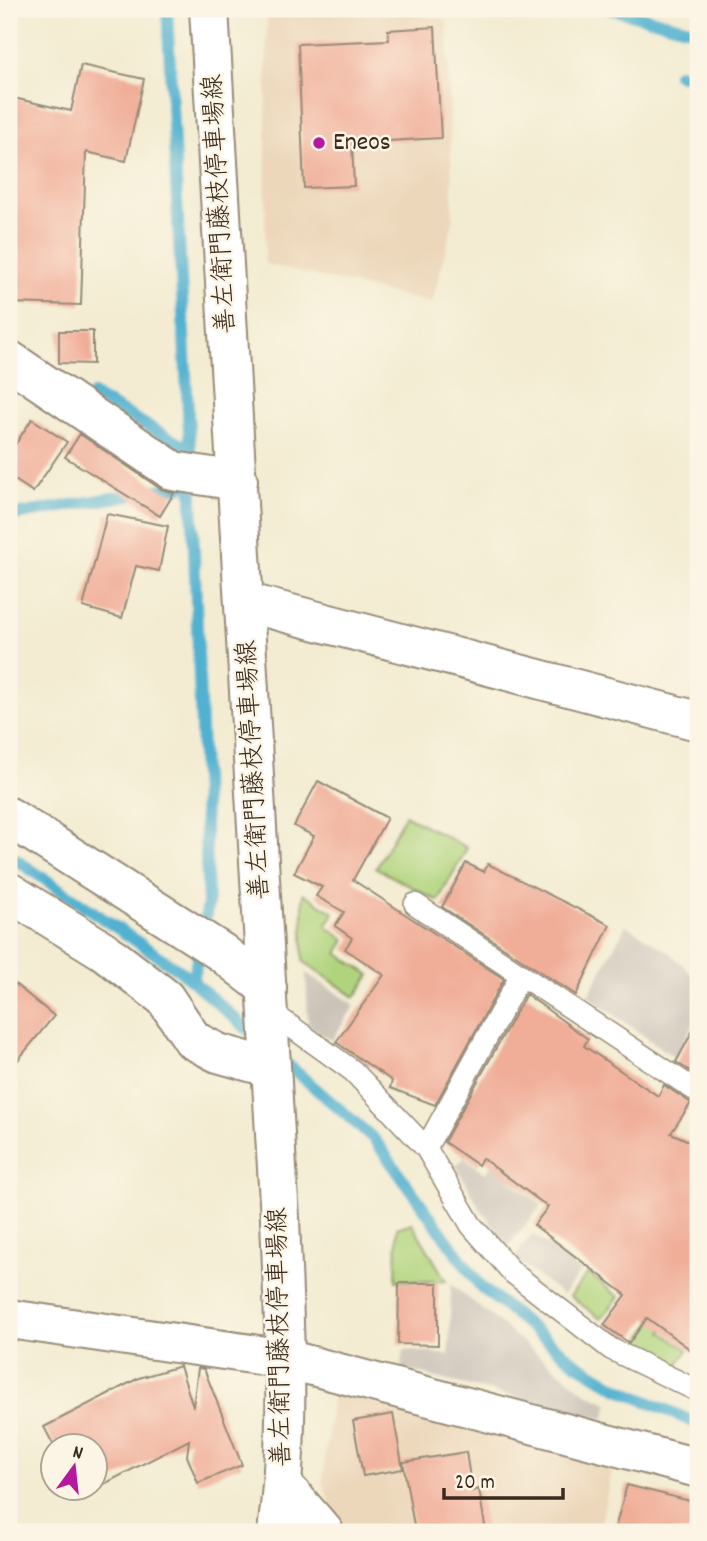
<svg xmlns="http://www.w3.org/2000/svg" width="707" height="1541" viewBox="0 0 707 1541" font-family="Dekko,'Klee One',sans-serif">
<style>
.built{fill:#ecd7ba}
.industrial{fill:#cbc2b8}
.green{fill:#b0d47d;stroke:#767f4e;stroke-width:2}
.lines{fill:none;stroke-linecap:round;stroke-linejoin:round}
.stream{stroke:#51b1d0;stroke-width:12}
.building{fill:#f0ad98}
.lane-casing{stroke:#978b78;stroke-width:24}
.street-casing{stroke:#978b78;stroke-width:42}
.secondary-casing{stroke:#978b78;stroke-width:42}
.lane{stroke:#fff;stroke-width:21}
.street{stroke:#fff;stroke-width:38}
.secondary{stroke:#fff;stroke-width:38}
.poi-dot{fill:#b5179e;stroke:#fcf5e5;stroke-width:2.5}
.labels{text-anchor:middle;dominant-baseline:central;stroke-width:5;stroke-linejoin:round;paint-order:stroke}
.poi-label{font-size:26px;fill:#3b2a1e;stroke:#fcf5e5;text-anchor:start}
.street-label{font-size:26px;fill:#3b2a1e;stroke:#fcf5e5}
</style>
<rect width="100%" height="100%" fill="#fcf5e5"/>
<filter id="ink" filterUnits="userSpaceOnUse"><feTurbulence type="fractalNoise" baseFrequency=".0143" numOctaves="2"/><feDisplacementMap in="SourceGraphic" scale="14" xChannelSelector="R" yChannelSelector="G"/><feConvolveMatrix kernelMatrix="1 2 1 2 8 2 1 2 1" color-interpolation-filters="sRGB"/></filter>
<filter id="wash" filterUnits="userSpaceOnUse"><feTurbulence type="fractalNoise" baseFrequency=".00686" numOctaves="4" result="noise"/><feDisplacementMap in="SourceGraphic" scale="28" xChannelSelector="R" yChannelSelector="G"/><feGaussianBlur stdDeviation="1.57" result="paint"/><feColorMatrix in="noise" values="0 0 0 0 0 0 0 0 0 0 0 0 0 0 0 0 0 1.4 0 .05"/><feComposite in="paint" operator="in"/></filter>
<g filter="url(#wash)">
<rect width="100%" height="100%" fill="#f3ecd2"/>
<!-- built -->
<path class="built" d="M 267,9 L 386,9 L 447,20 L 453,222 L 432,303 L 265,264 Z
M 333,1392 L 614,1463 L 599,1532 L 342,1532 L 322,1482 Z"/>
<!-- industrial -->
<path class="industrial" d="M 626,925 L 670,953 L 698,980 L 698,1015 L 675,1058 L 588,996 Z
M 306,973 L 355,1005 L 332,1040 L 308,1025 Z
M 464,1158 L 486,1173 L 495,1160 L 515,1173 L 510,1181 L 542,1205 L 508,1246 L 481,1210 L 456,1165 Z
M 532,1234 L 581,1271 L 563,1295 L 514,1258 Z
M 451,1284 L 583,1391 L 609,1404 L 604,1419 L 401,1369 L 404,1350 L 449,1355 Z"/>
<!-- green -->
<path class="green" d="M 405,815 L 467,848 L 438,901 L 376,868 Z
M 303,893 L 334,913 L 326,926 L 345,940 L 337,953 L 370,975 L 355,997 L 303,961 Z
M 412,1223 L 446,1281 L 396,1281 L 397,1228 Z
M 588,1273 L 619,1297 L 601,1319 L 570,1296 Z
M 653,1321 L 664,1329 L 662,1332 L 688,1350 L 676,1367 L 639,1342 Z"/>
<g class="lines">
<!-- stream -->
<path class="stream" d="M 167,9 L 190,450
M 610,9 L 698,31
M 678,74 L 698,78
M 93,395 L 190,450 L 208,904 L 193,981
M 9,516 L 181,486
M 9,855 L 182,972 L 262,1042
M 278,1056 L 374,1139 L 481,1287 L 574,1362 L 617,1388 L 698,1424"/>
</g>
<g id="blocks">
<!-- building -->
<path class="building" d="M 435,27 L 441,138 L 352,143 L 354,186 L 304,188 L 298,44 L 389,40 L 388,30 Z
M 81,65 L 144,79 L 126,161 L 86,152 L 81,305 L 9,303 L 9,97 L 71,111 Z
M 59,331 L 93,331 L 93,364 L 59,363 Z
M 32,419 L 67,442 L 33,492 L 9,476 L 9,454 Z
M 80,434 L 161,489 L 174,493 L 160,516 L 65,457 Z
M 107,514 L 168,526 L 159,571 L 136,566 L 122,618 L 83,607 Z
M 318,781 L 387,818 L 353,880 L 504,979 L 435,1105 L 390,1088 L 392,1081 L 336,1042 L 384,975 L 345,949 L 352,938 L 335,926 L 344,912 L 316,896 L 322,887 L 294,873 L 314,836 L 294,826 Z
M 466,863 L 484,872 L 488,864 L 610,925 L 576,995 L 442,907 Z
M 9,979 L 54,1016 L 9,1071 Z
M 526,994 L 588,1039 L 584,1046 L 658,1096 L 664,1085 L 691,1103 L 671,1133 L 698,1145 L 698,1355 L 647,1318 L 629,1343 L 604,1325 L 626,1295 L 534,1225 L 548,1207 L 482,1158 L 478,1165 L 444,1142 Z
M 698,1021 L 698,1076 L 676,1062 Z
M 399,1283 L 438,1283 L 438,1345 L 398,1344 Z
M 180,1366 L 193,1407 L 198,1368 L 204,1369 L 242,1465 L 198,1483 L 187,1456 L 189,1440 L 81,1496 L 77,1488 L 94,1488 L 94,1446 L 54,1446 L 44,1427 L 139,1378 Z
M 393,1414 L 403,1469 L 363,1476 L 353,1421 Z
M 466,1452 L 472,1491 L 479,1489 L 486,1532 L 415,1532 L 403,1462 Z
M 627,1485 L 698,1503 L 698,1532 L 614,1532 Z"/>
</g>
</g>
<g filter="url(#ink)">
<use href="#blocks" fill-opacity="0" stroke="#978b78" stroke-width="2"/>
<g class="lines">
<!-- lane casing -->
<g class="lane-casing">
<path id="lane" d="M 415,904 L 521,975
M 268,1010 L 353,1071 L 426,1148 L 471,1225 L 513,1273 L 611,1349 L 698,1391
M 426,1148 L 521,975 L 698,1092"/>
</g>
<!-- street casing -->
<g class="street-casing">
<path id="street" d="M 9,360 L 173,471 L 238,481
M 245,602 L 698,721
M 9,817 L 221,952 L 267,988
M 9,892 L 104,951 L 165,998 L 193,1040 L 218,1053 L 271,1068
M 9,1319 L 286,1359 L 698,1468
M 283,1485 L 324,1532"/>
</g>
<!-- secondary casing -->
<g class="secondary-casing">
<path id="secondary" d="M 209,9 L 280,1219 C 284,1323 291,1428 277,1532"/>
</g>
<!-- lane -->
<use href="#lane" class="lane"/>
<!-- street -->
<use href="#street" class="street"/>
<!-- secondary -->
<use href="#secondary" class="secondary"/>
</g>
</g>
<!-- markers -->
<circle class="poi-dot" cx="319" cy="143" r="7"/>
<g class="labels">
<!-- poi labels -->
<g class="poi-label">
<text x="333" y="143">Eneos</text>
</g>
<!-- street labels -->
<g class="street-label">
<text transform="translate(221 204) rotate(-93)">善左衛門藤枝停車場線</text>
<text transform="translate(255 770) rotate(-93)">善左衛門藤枝停車場線</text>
<text transform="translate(281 1337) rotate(-91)">善左衛門藤枝停車場線</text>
</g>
</g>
<!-- margin -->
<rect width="707" height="1541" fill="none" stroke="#fcf5e5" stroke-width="35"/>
<!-- north arrow -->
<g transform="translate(74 1467) rotate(15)"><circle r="33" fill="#fcf5e5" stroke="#afa495" stroke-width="2"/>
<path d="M0-5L12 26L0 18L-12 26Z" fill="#b5179e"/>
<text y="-10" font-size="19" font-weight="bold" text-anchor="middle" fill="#3b2a1e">N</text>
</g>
<!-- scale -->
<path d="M444 1488v10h119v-10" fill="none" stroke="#3b2a1e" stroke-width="3.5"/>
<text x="455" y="1488" font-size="21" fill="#3b2a1e" stroke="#fcf5e5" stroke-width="5" paint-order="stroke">20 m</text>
</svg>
